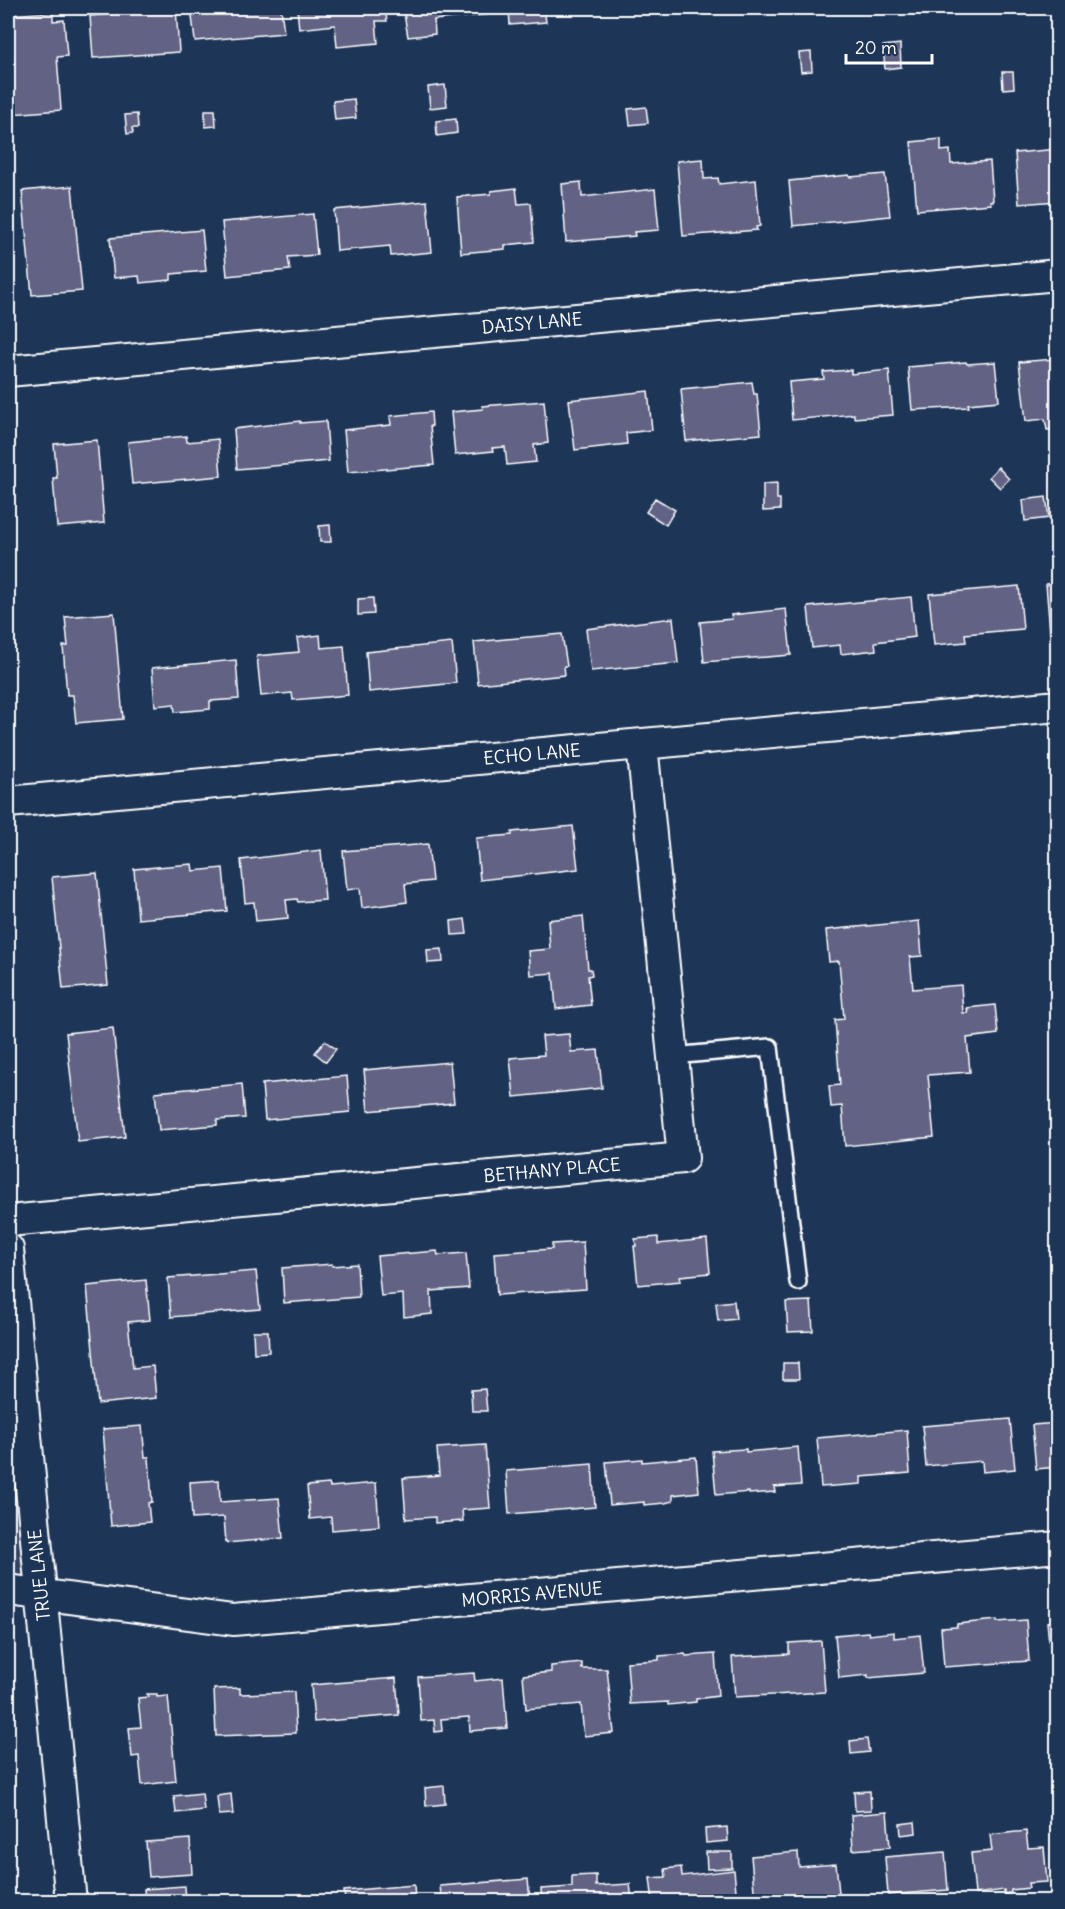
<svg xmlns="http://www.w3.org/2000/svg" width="1065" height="1909" viewBox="0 0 1065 1909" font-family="Delius,sans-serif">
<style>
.built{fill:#324265}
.building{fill:#626285;stroke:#fff;stroke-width:1.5}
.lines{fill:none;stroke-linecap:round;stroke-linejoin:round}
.service-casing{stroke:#fff;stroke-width:20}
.minor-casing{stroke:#fff;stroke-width:34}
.service{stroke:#1d3557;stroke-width:15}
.minor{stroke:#1d3557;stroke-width:30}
.labels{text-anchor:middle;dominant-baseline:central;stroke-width:6;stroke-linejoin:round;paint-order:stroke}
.street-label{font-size:18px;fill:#fff;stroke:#1d3557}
</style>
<rect width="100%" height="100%" fill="#1d3557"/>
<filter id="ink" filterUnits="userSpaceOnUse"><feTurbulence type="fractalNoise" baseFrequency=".0167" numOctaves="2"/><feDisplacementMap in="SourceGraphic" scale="12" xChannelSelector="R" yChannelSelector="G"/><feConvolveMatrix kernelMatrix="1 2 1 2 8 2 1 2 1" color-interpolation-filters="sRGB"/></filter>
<g filter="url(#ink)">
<!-- built -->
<path class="built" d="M 8,1249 L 41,1595 L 8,1590 Z"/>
<!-- building -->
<path class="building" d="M 113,8 L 144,8 L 144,10 L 176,8 L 179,52 L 93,58 L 90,16 L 113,14 Z
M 191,8 L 281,8 L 284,33 L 195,41 Z
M 297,8 L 385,8 L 387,21 L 376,21 L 378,43 L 337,47 L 335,25 L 299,29 Z
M 403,8 L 491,8 L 492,14 L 434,20 L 435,34 L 408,37 Z
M 509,8 L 544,8 L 546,22 L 510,25 Z
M 53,12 L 53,21 L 64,20 L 67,56 L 57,57 L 61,110 L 11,114 L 8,69 L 8,55 L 9,55 L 8,15 Z
M 900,44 L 901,67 L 885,69 L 883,46 Z
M 811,52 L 812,71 L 801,72 L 799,53 Z
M 1002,72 L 1013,72 L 1014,88 L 1003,89 Z
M 445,85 L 447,106 L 430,108 L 428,87 Z
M 354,99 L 356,118 L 335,120 L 333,101 Z
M 646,107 L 648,123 L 630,125 L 628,109 Z
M 205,110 L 215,110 L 216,126 L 205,127 Z
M 137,114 L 138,128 L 132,128 L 133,133 L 127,134 L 125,115 Z
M 456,119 L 457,133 L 437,136 L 436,121 Z
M 941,139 L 941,151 L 950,150 L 951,164 L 990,161 L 993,201 L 990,201 L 991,204 L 917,210 L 911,142 Z
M 1058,149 L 1058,201 L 1019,204 L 1015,153 Z
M 703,159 L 704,179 L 718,178 L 719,184 L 756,180 L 760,226 L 756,227 L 757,230 L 683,236 L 677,161 Z
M 885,174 L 890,216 L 793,226 L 789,181 L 849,175 L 850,177 Z
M 581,182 L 582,197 L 655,189 L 659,230 L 634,232 L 635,236 L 566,242 L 562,184 Z
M 72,186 L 82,291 L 32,295 L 22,191 Z
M 516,188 L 518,204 L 531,203 L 534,242 L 505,245 L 505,249 L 461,253 L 457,197 L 491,194 L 491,191 Z
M 427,201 L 432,252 L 391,256 L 390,246 L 337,251 L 334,210 Z
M 313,214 L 317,255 L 288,257 L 290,270 L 227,276 L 222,222 Z
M 202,230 L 206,271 L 171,274 L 171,280 L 140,283 L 139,276 L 114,278 L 110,238 Z
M 1055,359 L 1055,364 L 1058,364 L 1058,429 L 1047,430 L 1045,419 L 1026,421 L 1019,362 Z
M 966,362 L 967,364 L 995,362 L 999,401 L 968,404 L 969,407 L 912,410 L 908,367 Z
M 851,370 L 851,374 L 889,370 L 893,415 L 854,418 L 854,414 L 792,420 L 789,382 L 824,379 L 823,372 Z
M 752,382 L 754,394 L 757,394 L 761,434 L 686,441 L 681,389 Z
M 648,391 L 652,430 L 626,433 L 627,444 L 575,450 L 569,400 Z
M 544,401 L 548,443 L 534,445 L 536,462 L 507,465 L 505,447 L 492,448 L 493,451 L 455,455 L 451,412 L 483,409 L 482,406 Z
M 431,412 L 432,426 L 430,426 L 434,465 L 348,472 L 344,430 L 391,425 L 390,416 Z
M 300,421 L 300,423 L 326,421 L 329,461 L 237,469 L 234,429 Z
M 186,436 L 187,442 L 218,439 L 221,476 L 132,484 L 128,442 Z
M 97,440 L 104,523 L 57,527 L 53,478 L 57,478 L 54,444 Z
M 998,467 L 1009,479 L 1000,488 L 989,477 Z
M 777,483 L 777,499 L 780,499 L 780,510 L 763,511 L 763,484 Z
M 1046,497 L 1049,518 L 1025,521 L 1023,500 Z
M 655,498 L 675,510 L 666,525 L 646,512 Z
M 330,525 L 331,542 L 320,542 L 319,526 Z
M 1058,583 L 1058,631 L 1050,632 L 1046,584 Z
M 1019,586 L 1023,629 L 965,634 L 966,642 L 934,645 L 929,594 Z
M 911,597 L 915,637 L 875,642 L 876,650 L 841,654 L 840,645 L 812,648 L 808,607 Z
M 373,598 L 374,614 L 358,615 L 358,599 Z
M 786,609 L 791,655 L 704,662 L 700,622 L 732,619 L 731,615 Z
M 114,613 L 123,719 L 76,723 L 73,695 L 67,695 L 63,646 L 68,646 L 65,617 Z
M 673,618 L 678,663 L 591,671 L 586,629 Z
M 562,634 L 567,666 L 564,666 L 565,675 L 478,684 L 474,642 Z
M 320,635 L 321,648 L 344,646 L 348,695 L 293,700 L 292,693 L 261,696 L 257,656 L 299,652 L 297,638 Z
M 452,643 L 456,683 L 369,692 L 366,652 Z
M 236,660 L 239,699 L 210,701 L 210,709 L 175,712 L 174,704 L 155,706 L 152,668 Z
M 573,826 L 578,869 L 480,880 L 476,839 L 477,838 L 512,835 L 512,832 Z
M 428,844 L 432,881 L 405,884 L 407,902 L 362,908 L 360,888 L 347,890 L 343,851 Z
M 321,850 L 325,900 L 298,902 L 297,899 L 286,900 L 288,918 L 256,921 L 254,902 L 245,903 L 241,860 Z
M 192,864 L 193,871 L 223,868 L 227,911 L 138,919 L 134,869 Z
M 97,873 L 108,985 L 63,989 L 52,877 Z
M 583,916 L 588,969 L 591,969 L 592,975 L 588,976 L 591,1005 L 556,1009 L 553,973 L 530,975 L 528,951 L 550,949 L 548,920 Z
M 465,919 L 467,934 L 452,935 L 451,921 Z
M 919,921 L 922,956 L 910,957 L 913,989 L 961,985 L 963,1013 L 968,1013 L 967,1008 L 995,1005 L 998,1034 L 967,1038 L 970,1072 L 928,1075 L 934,1137 L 845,1146 L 842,1106 L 831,1107 L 829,1086 L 840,1085 L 835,1020 L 844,1019 L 839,961 L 829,962 L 826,930 Z
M 442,949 L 443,962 L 428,963 L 427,950 Z
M 113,1028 L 125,1137 L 78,1142 L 66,1033 Z
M 569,1034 L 571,1052 L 598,1050 L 602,1088 L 514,1097 L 510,1058 L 544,1055 L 542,1036 Z
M 325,1041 L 336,1049 L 326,1062 L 315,1053 Z
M 450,1062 L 454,1103 L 368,1111 L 364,1070 Z
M 347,1076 L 350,1112 L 265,1120 L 262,1084 Z
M 242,1084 L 245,1118 L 217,1120 L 217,1125 L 159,1130 L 155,1092 Z
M 658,1237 L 658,1244 L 707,1239 L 710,1273 L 680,1276 L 681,1281 L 638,1285 L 634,1246 L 636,1246 L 635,1239 Z
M 583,1242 L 586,1289 L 497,1295 L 494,1253 L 552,1249 L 552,1244 Z
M 437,1251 L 438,1255 L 466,1253 L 469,1288 L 431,1291 L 432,1314 L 404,1317 L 403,1294 L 381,1296 L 377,1256 Z
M 332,1264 L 332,1266 L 357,1264 L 359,1297 L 284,1303 L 282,1268 Z
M 256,1271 L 260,1309 L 171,1317 L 168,1278 Z
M 146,1280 L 150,1320 L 128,1322 L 133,1368 L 153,1366 L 156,1398 L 98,1404 L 87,1286 Z
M 734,1301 L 736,1319 L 718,1321 L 716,1303 Z
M 811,1301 L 813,1331 L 788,1332 L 786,1302 Z
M 253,1331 L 268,1331 L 269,1352 L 254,1353 Z
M 783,1363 L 798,1363 L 799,1379 L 783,1379 Z
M 485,1389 L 487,1411 L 472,1411 L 471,1390 Z
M 1010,1419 L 1015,1469 L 983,1472 L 982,1461 L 926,1466 L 922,1426 Z
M 1058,1423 L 1058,1467 L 1036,1469 L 1032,1425 Z
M 142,1426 L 145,1457 L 149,1457 L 152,1502 L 148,1503 L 150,1522 L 111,1526 L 103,1429 Z
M 907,1430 L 910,1473 L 861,1477 L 861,1484 L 821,1487 L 817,1438 Z
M 485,1445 L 490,1508 L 462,1510 L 463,1521 L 435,1523 L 435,1517 L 406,1519 L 403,1478 L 439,1475 L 437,1448 Z
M 798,1447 L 801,1485 L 774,1487 L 775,1492 L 749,1494 L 749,1492 L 716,1495 L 712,1451 L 746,1449 L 746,1452 Z
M 696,1457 L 699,1492 L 673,1495 L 673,1501 L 665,1503 L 644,1505 L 644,1502 L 610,1505 L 606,1462 L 642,1459 L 642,1462 Z
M 592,1464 L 595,1507 L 509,1514 L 506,1471 Z
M 219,1480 L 220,1502 L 279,1498 L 283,1538 L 226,1543 L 224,1517 L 192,1519 L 190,1482 Z
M 376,1483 L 379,1526 L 332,1530 L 331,1517 L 310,1519 L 307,1486 L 329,1484 L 330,1487 Z
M 997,1620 L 997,1622 L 1026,1620 L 1029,1661 L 944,1667 L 941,1628 L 957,1627 L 957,1624 Z
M 1058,1621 L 1058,1672 L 1052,1672 L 1047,1622 Z
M 868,1632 L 869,1635 L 894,1632 L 894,1638 L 920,1635 L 924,1673 L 868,1678 L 868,1675 L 839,1678 L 835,1635 Z
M 821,1641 L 825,1692 L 735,1697 L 732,1657 L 789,1654 L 789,1643 Z
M 685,1654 L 686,1656 L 715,1654 L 718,1696 L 696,1699 L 696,1702 L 668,1705 L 668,1702 L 630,1704 L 627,1662 L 659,1660 L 659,1656 Z
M 582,1663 L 582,1669 L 607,1669 L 614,1733 L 584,1736 L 581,1704 L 526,1709 L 523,1675 L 551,1672 L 551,1666 Z
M 474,1673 L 475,1681 L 503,1678 L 507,1728 L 470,1731 L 469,1717 L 441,1719 L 442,1731 L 435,1732 L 434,1720 L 421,1721 L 418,1677 Z
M 396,1678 L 399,1715 L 314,1722 L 311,1685 Z
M 240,1688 L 240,1694 L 294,1692 L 296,1733 L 216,1736 L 214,1689 Z
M 147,1694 L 157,1694 L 157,1697 L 168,1696 L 176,1781 L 142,1785 L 139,1756 L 132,1757 L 129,1728 L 141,1727 L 138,1698 L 148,1697 Z
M 867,1739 L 869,1752 L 851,1754 L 850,1741 Z
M 444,1786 L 445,1804 L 426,1806 L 425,1788 Z
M 870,1791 L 871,1810 L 855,1811 L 854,1792 Z
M 202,1793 L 204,1810 L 176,1813 L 174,1796 Z
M 231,1794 L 233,1814 L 219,1815 L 217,1796 Z
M 887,1812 L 890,1847 L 853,1850 L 851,1815 Z
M 915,1822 L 916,1833 L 901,1835 L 900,1824 Z
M 727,1827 L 728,1841 L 706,1843 L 705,1829 Z
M 1026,1831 L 1028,1848 L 1044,1847 L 1047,1882 L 1028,1883 L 1029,1888 L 1011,1890 L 1011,1893 L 1004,1894 L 1004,1890 L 975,1894 L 971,1853 L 992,1851 L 990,1835 Z
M 190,1839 L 192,1874 L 149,1877 L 146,1842 Z
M 706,1852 L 732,1852 L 732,1868 L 707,1869 Z
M 798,1852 L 799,1867 L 836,1864 L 840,1902 L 755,1902 L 751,1856 Z
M 945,1852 L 948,1890 L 888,1895 L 885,1857 Z
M 681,1867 L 682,1876 L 734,1870 L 737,1902 L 653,1902 L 650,1878 L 666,1877 L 665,1869 Z
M 596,1875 L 596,1886 L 630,1884 L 632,1902 L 542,1902 L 541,1889 L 572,1887 L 572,1876 Z
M 528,1879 L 530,1902 L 442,1902 L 440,1886 Z
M 414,1885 L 415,1902 L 345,1902 L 344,1891 Z
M 184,1886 L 185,1902 L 145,1902 L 144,1889 Z"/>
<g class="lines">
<!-- service casing -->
<g class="service-casing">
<path id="service" d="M 673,1056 L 770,1047 L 798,1282"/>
</g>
<!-- minor casing -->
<g class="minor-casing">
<path id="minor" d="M 8,371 L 1058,275
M 8,802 L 1058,706
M 8,1221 L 683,1158 L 642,744
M 8,1249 L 71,1902
M 8,1590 L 233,1620 L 1058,1547"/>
</g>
<!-- service -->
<use href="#service" class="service"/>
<!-- minor -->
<use href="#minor" class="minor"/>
</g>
</g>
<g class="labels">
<!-- street labels -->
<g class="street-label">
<text transform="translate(532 323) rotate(-5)">DAISY LANE</text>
<text transform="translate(532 754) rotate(-5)">ECHO LANE</text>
<text transform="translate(552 1170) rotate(-5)">BETHANY PLACE</text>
<text transform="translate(39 1575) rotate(-96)">TRUE LANE</text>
<text transform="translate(532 1594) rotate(-5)">MORRIS AVENUE</text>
</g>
</g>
<!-- margin -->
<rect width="1065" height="1909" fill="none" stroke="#1d3557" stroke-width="30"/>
<rect x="15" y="15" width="1035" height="1879" fill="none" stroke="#fff" stroke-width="2" filter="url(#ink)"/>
<!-- scale -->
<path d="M846 54v9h86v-9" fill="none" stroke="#ffffff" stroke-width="3"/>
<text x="855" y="54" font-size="18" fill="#ffffff" stroke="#1d3557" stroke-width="4.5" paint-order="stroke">20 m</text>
</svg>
